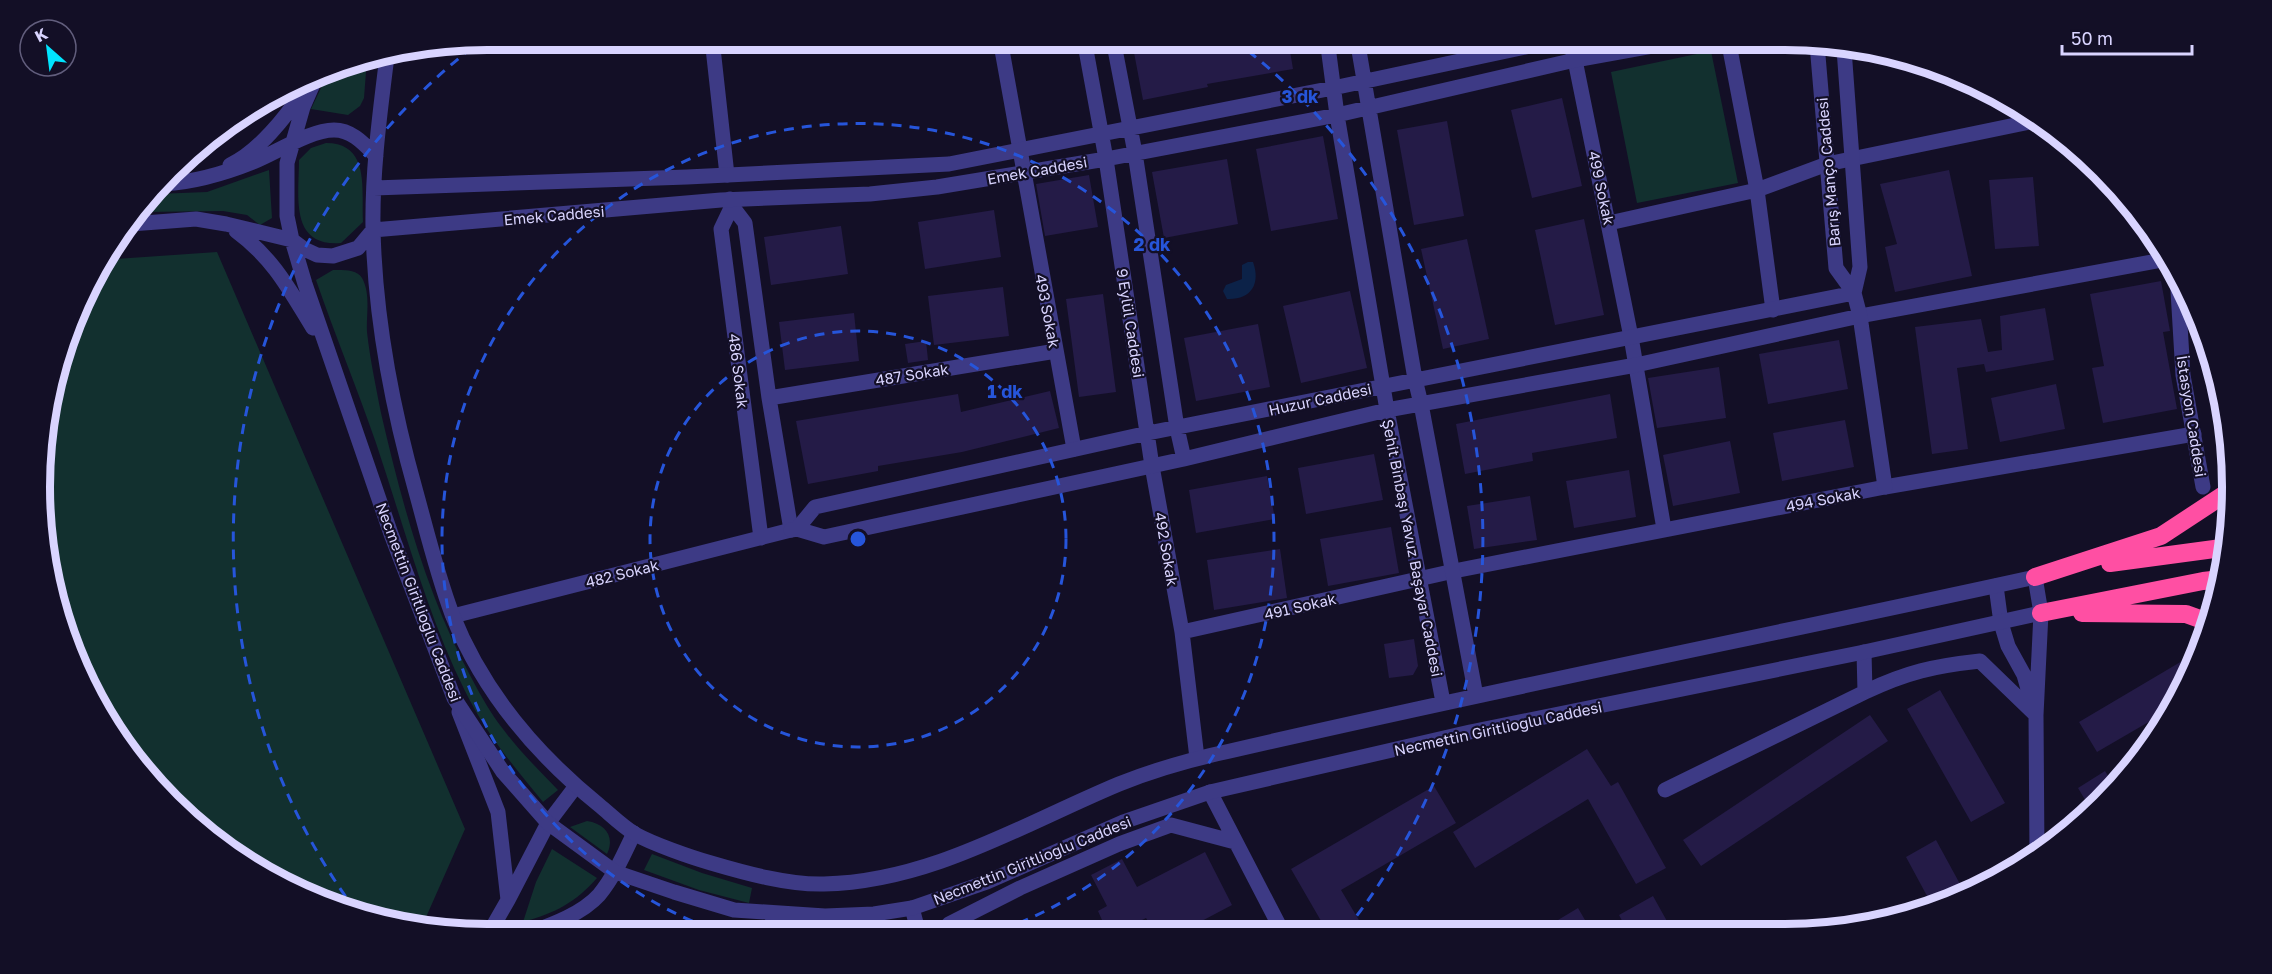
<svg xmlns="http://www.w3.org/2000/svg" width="2272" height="974" viewBox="0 0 2272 974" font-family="'Golos Text',sans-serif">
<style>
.green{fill:#12302f}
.water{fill:#0c2248}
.building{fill:#241b47}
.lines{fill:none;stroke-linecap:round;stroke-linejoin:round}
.service{stroke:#3d3a85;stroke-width:9}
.minor{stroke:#3d3a85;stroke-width:15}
.tertiary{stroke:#3d3a85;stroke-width:15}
.motorway{stroke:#ff4fa3;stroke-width:18}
.ring{fill:none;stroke:#2655da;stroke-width:3;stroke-dasharray:10 8}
.labels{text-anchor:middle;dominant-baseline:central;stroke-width:4.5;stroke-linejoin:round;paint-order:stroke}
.street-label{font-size:15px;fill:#d9d4ff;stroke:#130f26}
.rim{fill:none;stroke:#d9d4ff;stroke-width:8}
.centre{fill:#2655da;stroke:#130f26;stroke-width:3}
.ring-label{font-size:18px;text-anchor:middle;font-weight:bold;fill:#2655da;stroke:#130f26;stroke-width:4.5;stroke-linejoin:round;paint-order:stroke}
</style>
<rect width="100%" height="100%" fill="#130f26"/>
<!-- green -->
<path class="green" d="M 1711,51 L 1738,183 L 1637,203 L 1611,72 Z
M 367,59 L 364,98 L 360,106 L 348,115 L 311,109 L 330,69 L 343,63 Z
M 326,143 C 371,143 361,191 363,222 L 341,243 C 289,247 299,196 299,160 L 311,148 Z
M 269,170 L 272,218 L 260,225 L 247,215 L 223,211 L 141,212 L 156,194 L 207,192 Z
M 217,252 L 465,829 L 423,924 L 343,911 L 263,875 L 192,824 L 99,711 L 63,631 L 43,546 L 48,400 L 99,263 L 101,260 Z
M 333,270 C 342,270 357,269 362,278 C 371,294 366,315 367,332 C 370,359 376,387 381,413 C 402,504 427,596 472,679 C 481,696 491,714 503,729 C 519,751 539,770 558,790 L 543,802 C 514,767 485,732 465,691 C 426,612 404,526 376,443 C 357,388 335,335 316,280 Z
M 587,821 C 606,824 615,837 607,854 L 570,827 Z
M 552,849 L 597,878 C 575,903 555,913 523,922 L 536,882 Z
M 652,854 L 702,873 L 752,888 L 749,903 L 699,890 L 644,870 Z"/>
<!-- water -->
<path class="water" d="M 1248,262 L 1253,262 C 1261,284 1251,300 1227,299 L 1223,291 L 1226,285 L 1242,279 L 1242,265 Z"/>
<!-- building -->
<path class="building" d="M 1146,39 L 1288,39 L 1293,69 L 1207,84 L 1208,87 L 1143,100 L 1132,42 Z
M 1562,98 L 1582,186 L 1532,198 L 1511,110 Z
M 1447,121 L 1464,216 L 1414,225 L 1397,130 Z
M 1323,136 L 1338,219 L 1271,231 L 1256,149 Z
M 1227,159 L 1238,224 L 1164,238 L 1152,172 Z
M 1949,170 L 1972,276 L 1895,292 L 1885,247 L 1897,244 L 1880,184 Z
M 1089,175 L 1098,227 L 1045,236 L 1036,184 Z
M 2033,177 L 2039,246 L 1995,249 L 1989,180 Z
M 994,210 L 1001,257 L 925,269 L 918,222 Z
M 1584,219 L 1604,315 L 1555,325 L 1535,230 Z
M 841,226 L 848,274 L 771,285 L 764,237 Z
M 1467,239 L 1489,339 L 1443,349 L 1421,249 Z
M 2161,281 L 2170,331 L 2163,332 L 2177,409 L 2103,423 L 2092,368 L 2104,366 L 2090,294 Z
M 1003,287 L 1009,336 L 934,345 L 928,296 Z
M 1350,291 L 1367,368 L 1301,383 L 1283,306 Z
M 1103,294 L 1116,392 L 1079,397 L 1066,299 Z
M 2045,308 L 2054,360 L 1986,372 L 1984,364 L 1957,368 L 1968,449 L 1932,454 L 1915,327 L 1981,319 L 1988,352 L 2002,350 L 2000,316 Z
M 854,313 L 859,361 L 785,370 L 779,322 Z
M 1258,324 L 1270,387 L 1196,401 L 1184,338 Z
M 1839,340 L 1848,389 L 1768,404 L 1759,354 Z
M 926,341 L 928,360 L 908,363 L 905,344 Z
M 1719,367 L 1726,418 L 1657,428 L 1648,378 Z
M 2056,384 L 2065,429 L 2000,442 L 1991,398 Z
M 1050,391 L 1059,428 L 962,452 L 878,466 L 878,471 L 808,484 L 796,421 L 958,394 L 961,412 Z
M 1610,394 L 1617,438 L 1532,453 L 1533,461 L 1465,474 L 1456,424 Z
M 1845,420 L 1854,467 L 1782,481 L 1773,433 Z
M 1730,441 L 1740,493 L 1673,506 L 1663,455 Z
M 1374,454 L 1383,500 L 1306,514 L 1298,468 Z
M 1629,470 L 1636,517 L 1574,528 L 1566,481 Z
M 1267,476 L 1275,519 L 1196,533 L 1189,490 Z
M 1530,496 L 1537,540 L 1474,549 L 1467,506 Z
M 1391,527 L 1399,573 L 1328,586 L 1320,539 Z
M 1280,549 L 1287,598 L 1214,610 L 1207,560 Z
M 1414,639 L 1418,666 L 1413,675 L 1389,678 L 1384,644 Z
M 2199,651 L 2171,709 L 2097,752 L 2079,722 Z
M 1940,690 L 2005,803 L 1971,822 L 1907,709 Z
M 1870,715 L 1888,741 L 1701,866 L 1683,840 Z
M 1587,749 L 1611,786 L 1618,782 L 1666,868 L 1636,884 L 1588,799 L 1475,868 L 1453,832 Z
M 2105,771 L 2113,784 L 2090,808 L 2078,788 Z
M 1434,786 L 1456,823 L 1341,890 L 1366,932 L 1328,933 L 1291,869 Z
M 1936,840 L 1966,895 L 1957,901 L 1933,907 L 1906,857 Z
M 1205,852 L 1232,905 L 1179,933 L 1155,933 L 1146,918 L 1117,933 L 1077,933 L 1102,920 L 1098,911 L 1107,906 L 1091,875 L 1122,859 L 1137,887 Z
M 1653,896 L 1673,932 L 1628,932 L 1619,915 Z
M 1578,908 L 1592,932 L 1538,932 Z"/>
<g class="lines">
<!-- service -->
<path class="service" d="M 767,912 L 776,934
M 807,915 L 814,934"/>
<!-- minor -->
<path class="minor" d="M 712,39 L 727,175
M 1000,39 L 1074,449
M 1569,39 L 1575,60 L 1631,337 L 1664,529
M 1728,39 L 1757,190 L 1773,310
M 732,206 L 721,229 L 761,538
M 1609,223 L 1757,190 L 1827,164 L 2039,120
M 1860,316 L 2168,259
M 769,398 L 1056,351
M 1152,466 L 1182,632 L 1197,758
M 2035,577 L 2041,613 L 2036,715 L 2037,855
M 1996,586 L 2001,623 L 2008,646 L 2024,675 L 2032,703
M 453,616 L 791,530 L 769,398 L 745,223 L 732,206 L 730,199
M 1182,632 L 1454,571 L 1885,487 L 2194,434
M 1865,692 C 1907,672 1934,666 1980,661 L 2036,715
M 459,712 L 498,812 L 508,900 L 488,935
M 1665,790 L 1865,692 L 1864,652
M 1210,792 L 1283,933
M 508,900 L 548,823 L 576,786
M 912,908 L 919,934
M 940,934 L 949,924 L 1020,888 L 1119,844 L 1171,825 L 1235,842
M 524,935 C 548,926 581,915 599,895 C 614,877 624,854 634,833"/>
<!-- tertiary -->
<path class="tertiary" d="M 1084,39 L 1106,159 L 1152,466
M 1113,39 L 1135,153 L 1177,428 L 1184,459
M 1327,39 L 1337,115 L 1387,410 L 1443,702
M 1357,39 L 1415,379 L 1421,404 L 1476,696
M 1817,44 L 1836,268 L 1854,293 L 1860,316 L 1885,487
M 1844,49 L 1860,267 L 1854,293
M 387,56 C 380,113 372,171 373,229 C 375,317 392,407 416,492 C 427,532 437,574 452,614 C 482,690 536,754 599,805 C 610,814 622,826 635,834 C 653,844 690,857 711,863 C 745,873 788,885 824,884 C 930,882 1023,824 1119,784 C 1154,770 1192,759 1230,751 C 1497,689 1766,636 2035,577
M 317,75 L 303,107 L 287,163 L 287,216 L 292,240 L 305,284 L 391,534 L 454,698 L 503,772 L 548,823 L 615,872 L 674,892 L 734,910 L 825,916 L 874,914 L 912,908 L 987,882 L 1123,822 L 1210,792 L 1470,732 L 1864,652 L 2041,613
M 230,165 C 258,152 286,117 303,91
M 164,184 C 195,182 223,174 253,162 C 276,153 310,130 334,130 C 352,130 364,144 376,156
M 374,188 L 687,177 L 949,164 L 1333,88 L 1563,39
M 131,224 L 196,219 L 226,224 L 292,240 L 304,249 L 317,255 L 333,256 L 358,248 L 373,230
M 373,230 L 721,200 L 870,194 L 937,187 L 1106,159 L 1337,115 L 1575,60 L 1691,39
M 236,231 C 274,259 289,289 313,328
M 2177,274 L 2183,375 L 2203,487
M 797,529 L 815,507 L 1148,433 L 1854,293
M 791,530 L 797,529 L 824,537 L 1184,459 L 1387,410 L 1636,365 L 1860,316"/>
<!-- motorway -->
<path class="motorway" d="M 2110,563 L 2229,547
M 2035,577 L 2161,536 L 2231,490
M 2041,613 L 2203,581 L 2221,579
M 2082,613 L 2186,614 L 2211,623"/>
</g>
<!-- distance rings -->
<g class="ring">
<circle cx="858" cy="539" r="208"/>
<path d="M726 934A416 416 0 1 1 990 934"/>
<path d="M356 911A625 625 0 0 1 482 40M1234 40A625 625 0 0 1 1344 932"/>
</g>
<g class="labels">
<!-- street labels -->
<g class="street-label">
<text transform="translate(1037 170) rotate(-10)">Emek Caddesi</text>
<text transform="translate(1828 172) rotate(-95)">Barış Manço Caddesi</text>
<text transform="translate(1602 188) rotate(78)">499 Sokak</text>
<text transform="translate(554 215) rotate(-5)">Emek Caddesi</text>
<text transform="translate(1048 311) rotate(79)">493 Sokak</text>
<text transform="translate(1131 323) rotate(81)">9 Eylül Caddesi</text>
<text transform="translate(739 371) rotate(83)">486 Sokak</text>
<text transform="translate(912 374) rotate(-9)">487 Sokak</text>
<text transform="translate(1320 399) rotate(-12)">Huzur Caddesi</text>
<text transform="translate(2192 416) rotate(81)">İstasyon Caddesi</text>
<text transform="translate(1823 499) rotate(-11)">494 Sokak</text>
<text transform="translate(1413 548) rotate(79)">Şehit Binbaşı Yavuz Başayar Caddesi</text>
<text transform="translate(1167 549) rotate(80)">492 Sokak</text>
<text transform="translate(622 573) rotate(-14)">482 Sokak</text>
<text transform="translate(419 602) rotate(69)">Necmettin Giritlioğlu Caddesi</text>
<text transform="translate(1300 606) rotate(-13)">491 Sokak</text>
<text transform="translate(1498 728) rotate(-12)">Necmettin Giritlioğlu Caddesi</text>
<text transform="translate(1032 860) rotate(-22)">Necmettin Giritlioğlu Caddesi</text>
</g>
</g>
<!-- crop -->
<path d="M0 0H2272V974H0ZM487 50H1785A437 437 0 0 1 2222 487V487A437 437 0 0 1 1785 924H487A437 437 0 0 1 50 487V487A437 437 0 0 1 487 50Z" fill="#130f26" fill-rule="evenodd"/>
<path class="rim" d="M487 50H1785A437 437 0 0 1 2222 487V487A437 437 0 0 1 1785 924H487A437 437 0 0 1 50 487V487A437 437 0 0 1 487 50Z"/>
<circle cx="858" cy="539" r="9" class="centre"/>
<g class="ring-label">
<text x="1300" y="103">3 dk</text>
<text x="1152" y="251">2 dk</text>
<text x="1005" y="398">1 dk</text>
</g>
<!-- north arrow -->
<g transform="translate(48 48) rotate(332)"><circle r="28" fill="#130f26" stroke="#625e7d" stroke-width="1.5"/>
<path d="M0-4.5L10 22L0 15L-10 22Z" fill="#00e5ff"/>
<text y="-9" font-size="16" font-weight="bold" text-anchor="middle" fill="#d9d4ff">K</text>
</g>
<!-- scale -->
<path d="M2062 45v9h130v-9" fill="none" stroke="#d9d4ff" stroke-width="3"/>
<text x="2071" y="45" font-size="18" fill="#d9d4ff" stroke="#130f26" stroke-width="4.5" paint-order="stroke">50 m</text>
</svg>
